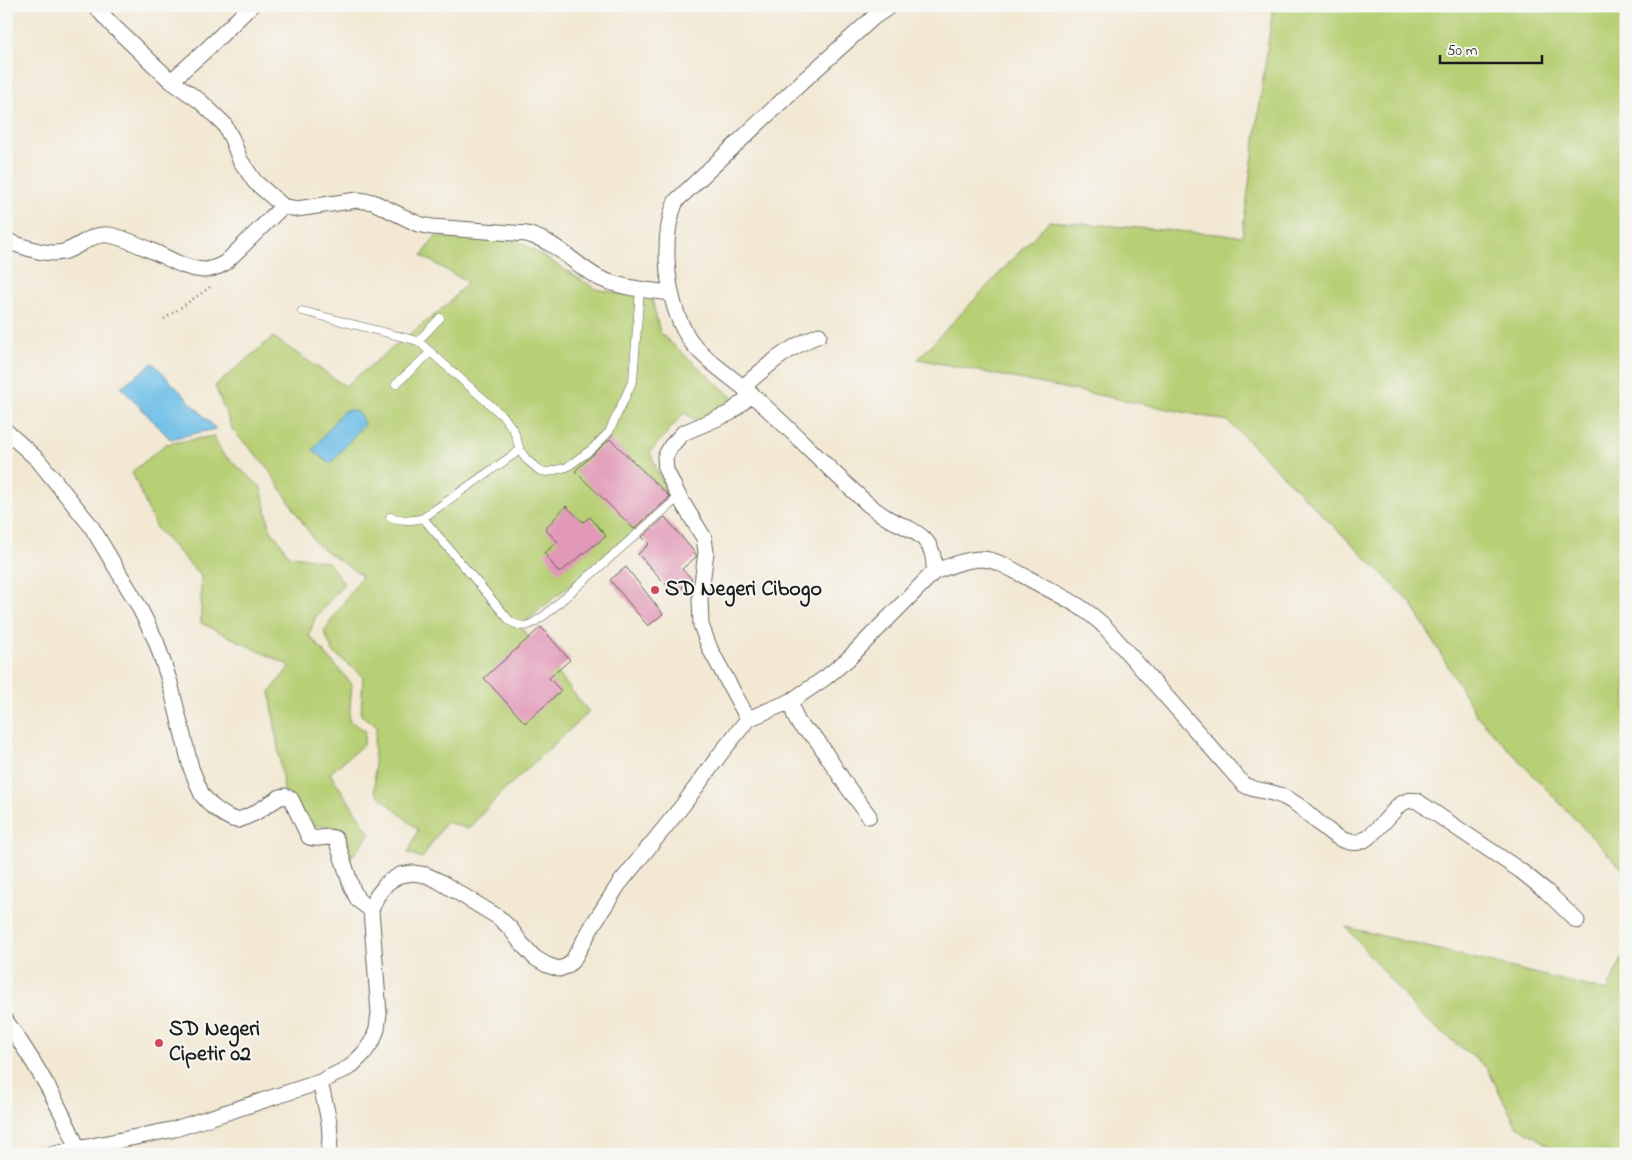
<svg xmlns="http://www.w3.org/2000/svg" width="1632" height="1160" viewBox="0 0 1632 1160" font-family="'Indie Flower',sans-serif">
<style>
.green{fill:#b7cf75;stroke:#6a7648}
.water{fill:#6bbde7;stroke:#446c82}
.building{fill:#e199b7}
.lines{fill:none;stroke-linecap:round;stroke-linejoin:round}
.service-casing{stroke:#67635c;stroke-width:9}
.minor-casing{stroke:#67635c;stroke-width:17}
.path{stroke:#67635c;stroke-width:2.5;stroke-dasharray:1 4;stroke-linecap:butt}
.service{stroke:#fff;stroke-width:8}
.minor{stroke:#fff;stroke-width:15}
.poi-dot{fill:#d1495b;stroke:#f6f6f2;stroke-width:2}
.labels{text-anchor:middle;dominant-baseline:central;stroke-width:4;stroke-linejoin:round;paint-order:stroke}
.poi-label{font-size:22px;font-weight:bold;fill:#1c1c1c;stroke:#f6f6f2;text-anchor:start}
</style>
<rect width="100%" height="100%" fill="#f6f6f2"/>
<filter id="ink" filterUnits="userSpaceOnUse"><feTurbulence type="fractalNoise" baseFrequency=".02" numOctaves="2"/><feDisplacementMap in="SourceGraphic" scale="10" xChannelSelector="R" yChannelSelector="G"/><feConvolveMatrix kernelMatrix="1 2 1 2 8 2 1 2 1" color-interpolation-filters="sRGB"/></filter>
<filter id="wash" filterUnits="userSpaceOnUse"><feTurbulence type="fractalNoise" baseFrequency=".0096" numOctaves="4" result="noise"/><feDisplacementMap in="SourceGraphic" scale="20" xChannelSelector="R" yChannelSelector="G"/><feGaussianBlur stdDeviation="1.12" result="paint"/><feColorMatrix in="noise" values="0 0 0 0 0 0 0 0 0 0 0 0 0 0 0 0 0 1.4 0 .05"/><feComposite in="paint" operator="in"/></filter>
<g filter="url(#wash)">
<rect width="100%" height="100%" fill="#f2e8d3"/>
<!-- green -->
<path class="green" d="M 1273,6 L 1626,6 L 1626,873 L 1477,716 L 1411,603 L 1228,421 L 918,359 L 1049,221 L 1242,236 Z
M 435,237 L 517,240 L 596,289 L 652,299 L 660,333 L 733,398 L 707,426 L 684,413 L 650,452 L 670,502 L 520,626 L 589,712 L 502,792 L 468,829 L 446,822 L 422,858 L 408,853 L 418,830 L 375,792 L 374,743 L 377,726 L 361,715 L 363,676 L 333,652 L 324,631 L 362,576 L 317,545 L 265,464 L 233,431 L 215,386 L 273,337 L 345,386 L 449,303 L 467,282 L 422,256 Z
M 214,436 L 222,453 L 261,487 L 270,528 L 289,555 L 328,562 L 344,584 L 315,618 L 309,635 L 352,684 L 349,721 L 365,730 L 364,744 L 330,773 L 370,834 L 342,869 L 331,826 L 300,825 L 285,798 L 270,692 L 290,666 L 201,623 L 201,576 L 156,528 L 132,472 L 166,444 Z
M 1346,927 L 1607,991 L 1626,950 L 1626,1154 L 1562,1154 L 1516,1125 L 1487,1068 L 1419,1014 Z"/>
<!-- water -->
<path class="water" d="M 153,363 L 215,428 L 215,429 L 170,439 L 121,387 Z
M 349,410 C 358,411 361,415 364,424 L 330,464 L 313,450 L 342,412 Z"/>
<g id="blocks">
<!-- building -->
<path class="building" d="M 610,439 L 668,495 L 669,498 L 634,529 L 575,471 Z
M 566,506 L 583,522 L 590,517 L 606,536 L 559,573 L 544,553 L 558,542 L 545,529 Z
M 665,517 L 696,554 L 696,557 L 682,569 L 692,579 L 675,594 L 638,554 L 649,544 L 642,537 Z
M 626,567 L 663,614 L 648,626 L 610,580 Z
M 541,627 L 570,660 L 549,678 L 561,691 L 525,723 L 484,678 Z"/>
</g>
</g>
<g filter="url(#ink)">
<use href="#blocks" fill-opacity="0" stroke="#67635c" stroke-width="1"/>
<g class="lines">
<!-- service casing -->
<g class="service-casing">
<path id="service" d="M 302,311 L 418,341 L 440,318
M 418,341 L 504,417 L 514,431 L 520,450 L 526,459 L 540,471 L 548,472 L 567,467 L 592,449 L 609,432 L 633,380 L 640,289
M 396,384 L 431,352
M 390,517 C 402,520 411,522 423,518 L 520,450
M 423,518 L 510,621 C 526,631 531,624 545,615 L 679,497"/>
</g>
<!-- minor casing -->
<g class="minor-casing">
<path id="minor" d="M 95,6 L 112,25 L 171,81 L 200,101 L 224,124 L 232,139 L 240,160 L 255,182 L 283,206 L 297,209 L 357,200 L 373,202 L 418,224 L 432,227 L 527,234 C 559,243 572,263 599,278 C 621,288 647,290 671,293
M 171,81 L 206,50 L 251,6
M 6,241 C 23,246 45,256 63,252 C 79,248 92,232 109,235 C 126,238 143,247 159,254 C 174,261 186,269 203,270 C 210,270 218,267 225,263 L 283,206
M 743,387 C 768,365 787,348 819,335
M 6,431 L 38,460 L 91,526 L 137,603 L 156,641 L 170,683 L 191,768 L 202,795 L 212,806 L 223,814 L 232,819 L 239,820 L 255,813 L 280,797 L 285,796 L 291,799 L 309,837 C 318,841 329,834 336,839 L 352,888 L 358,900 L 371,910
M 934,572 C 949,566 966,559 982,559 C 999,560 1014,571 1028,578 C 1055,593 1085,606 1106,628 L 1243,784 C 1253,791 1264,790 1276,794 C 1283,796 1290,800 1296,804 C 1314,815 1344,856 1367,838 C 1379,829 1389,816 1399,805 C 1406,801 1410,799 1417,801 L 1521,871 L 1546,891 L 1577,921
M 791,701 C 793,710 795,721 802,727 C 807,732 813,734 817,740 L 846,785 L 869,816
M 748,719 L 710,649 L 701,625 L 700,599 L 706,552 L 704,538 L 679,497 L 666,470 L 665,457 L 671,446 L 683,433 L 730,413 L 752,394
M 6,1021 C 35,1062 59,1103 78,1149
M 320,1082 C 325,1105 334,1130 328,1154
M 53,1154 L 175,1129 L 320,1082 L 350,1067 L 364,1053 L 373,1040 L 377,1029 L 379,1013 L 371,910 L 377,896 L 387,883 L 400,875 L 413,873 L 426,875 L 439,881 L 498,917 L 510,928 L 521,943 L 535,958 L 547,965 L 559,969 L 567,966 L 573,960 L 594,923 L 619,884 L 683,805 L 721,753 L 748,719 L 791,701 L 825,678 L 848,659 L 934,572 C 936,540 918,532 893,521 C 884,517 877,511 869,505 C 828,469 791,429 750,393 C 733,378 699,356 688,337 C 666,302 660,238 676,201 L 803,81 L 874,17 L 890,6"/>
</g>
<!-- path -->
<path class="path" d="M 164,319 L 209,288 L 212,284"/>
<!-- service -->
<use href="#service" class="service"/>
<!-- minor -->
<use href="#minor" class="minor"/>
</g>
</g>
<!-- markers -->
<g class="poi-dot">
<circle cx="655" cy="590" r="5"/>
<circle cx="159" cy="1043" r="5"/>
</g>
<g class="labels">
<!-- poi labels -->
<g class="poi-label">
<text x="665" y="590">SD Negeri Cibogo</text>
<text x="169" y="1030">SD Negeri<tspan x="169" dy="25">Cipetir 02</tspan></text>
</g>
</g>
<!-- margin -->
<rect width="1632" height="1160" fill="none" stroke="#f6f6f2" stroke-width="25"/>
<!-- scale -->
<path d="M1440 55v8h102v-8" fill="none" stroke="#1c1c1c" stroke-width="2.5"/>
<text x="1447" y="55" font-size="15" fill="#1c1c1c" stroke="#f6f6f2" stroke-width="4" paint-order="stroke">50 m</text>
</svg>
